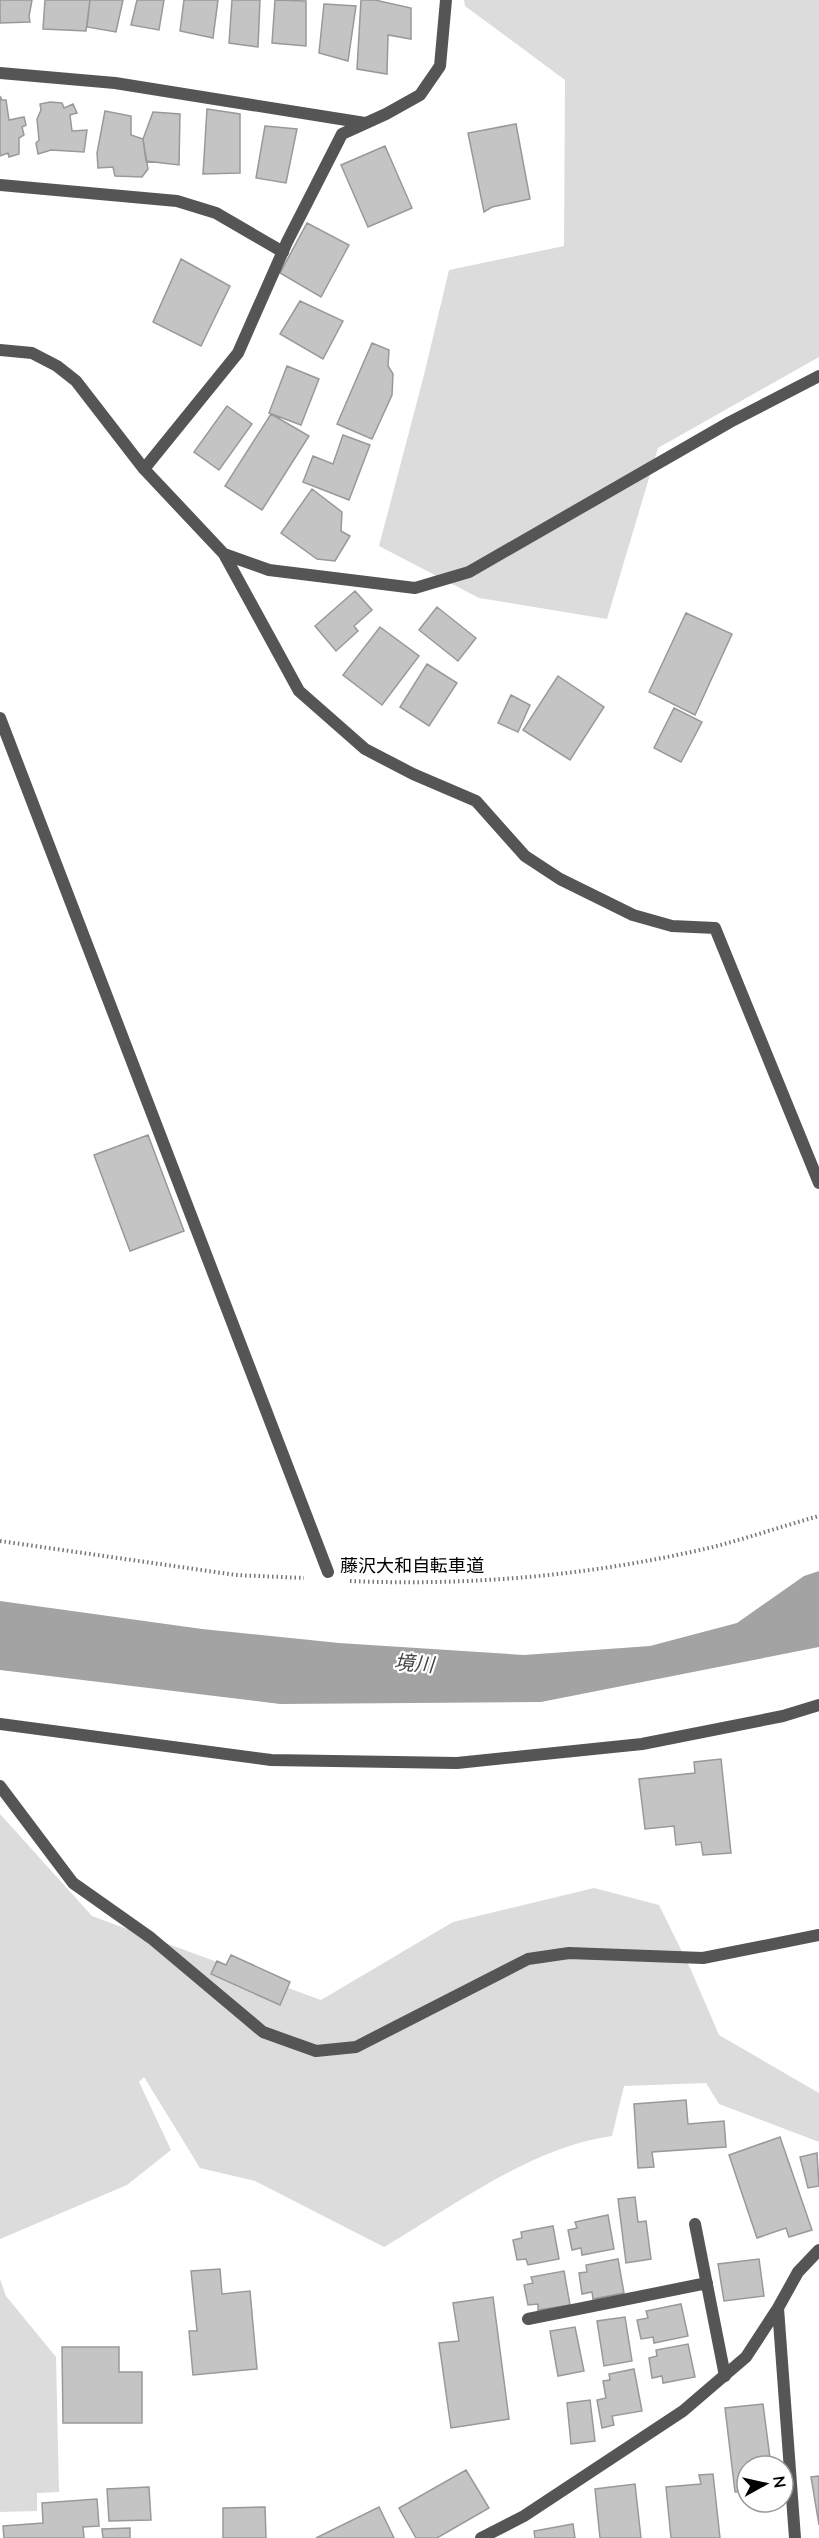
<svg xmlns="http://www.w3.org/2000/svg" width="819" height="2538" viewBox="0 0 819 2538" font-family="'Nunito Sans','Noto Sans JP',sans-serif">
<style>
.green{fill:#dcdcdc}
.water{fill:#a3a3a3}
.building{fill:#c4c4c4;stroke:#999;stroke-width:1.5}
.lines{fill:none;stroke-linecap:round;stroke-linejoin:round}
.path{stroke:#777;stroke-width:4;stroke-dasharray:1.5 3;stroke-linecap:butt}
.service{stroke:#555;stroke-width:12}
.minor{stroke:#555;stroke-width:12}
.labels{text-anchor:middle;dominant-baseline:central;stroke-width:4.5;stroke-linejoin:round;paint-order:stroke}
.street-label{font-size:18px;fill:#000;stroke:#fff}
.water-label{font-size:20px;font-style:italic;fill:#444;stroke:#fff}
</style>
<rect width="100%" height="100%" fill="#fff"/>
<!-- green -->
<path class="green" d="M 464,0 L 819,0 L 819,357 L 658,448 L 607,619 L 479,598 L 379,546 L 424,375 L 449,270 L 564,246 L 565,80 L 465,6 Z
M 0,1814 L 92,1916 L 321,2000 L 453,1922 L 594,1888 L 659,1905 L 691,1970 L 719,2035 L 819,2093 L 819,2142 L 719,2104 L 706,2083 L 624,2086 L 612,2136 C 531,2147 454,2206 384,2247 L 255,2181 L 200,2168 L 144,2077 L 139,2082 L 171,2150 L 127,2185 L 0,2239 Z
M 0,2279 L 6,2296 L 56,2357 L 59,2492 L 37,2493 L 37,2511 L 0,2512 Z"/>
<!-- water -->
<path class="water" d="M 819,1571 L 819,1647 L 541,1702 L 280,1704 L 0,1670 L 0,1601 L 202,1629 L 339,1643 L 524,1655 L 650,1646 L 737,1623 L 804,1576 Z"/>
<!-- building -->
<path class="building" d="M 0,0 L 32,0 L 29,16 L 30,22 L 0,23 Z
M 45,0 L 90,0 L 86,31 L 43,29 Z
M 90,0 L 123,0 L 116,32 L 87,27 Z
M 137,0 L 164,0 L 159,30 L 131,25 Z
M 184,0 L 218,0 L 213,38 L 180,31 Z
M 232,0 L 260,0 L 258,47 L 229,43 Z
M 275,0 L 306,1 L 306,46 L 272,43 Z
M 361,0 L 375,0 L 411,8 L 411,39 L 388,35 L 387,74 L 357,69 Z
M 324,4 L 356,6 L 348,61 L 319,53 Z
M 0,96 L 2,100 L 6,100 L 9,120 L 24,117 L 26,125 L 22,127 L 24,135 L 19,138 L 19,154 L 9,157 L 8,153 L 0,156 Z
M 50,102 L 62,103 L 64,108 L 73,104 L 77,113 L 70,115 L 72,131 L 87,130 L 84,152 L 51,150 L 38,154 L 36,143 L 39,140 L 37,119 L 41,110 L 40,104 Z
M 207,109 L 240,114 L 240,173 L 203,174 Z
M 105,111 L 131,116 L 131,135 L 143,139 L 148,169 L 142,177 L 115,176 L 113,167 L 98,168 L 97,153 Z
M 153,112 L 180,114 L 179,165 L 146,161 L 143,139 Z
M 516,124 L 530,199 L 492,207 L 484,212 L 468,133 Z
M 265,126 L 297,129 L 286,183 L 256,178 Z
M 385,146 L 412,208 L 368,227 L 341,165 Z
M 307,223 L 349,245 L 321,297 L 280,273 Z
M 181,259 L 230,286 L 201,346 L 153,322 Z
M 300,301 L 343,321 L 323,359 L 280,334 Z
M 372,343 L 389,350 L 388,366 L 393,374 L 392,395 L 372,439 L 337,424 Z
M 287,366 L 319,379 L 301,425 L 269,413 Z
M 227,406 L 252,424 L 219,470 L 194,452 Z
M 271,414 L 309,436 L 262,510 L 225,486 Z
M 343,435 L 370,445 L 349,500 L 303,482 L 313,456 L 333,464 Z
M 312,489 L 342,512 L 341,531 L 350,536 L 335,561 L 317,559 L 281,533 Z
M 355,591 L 372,610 L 354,626 L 358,631 L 336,651 L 315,626 Z
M 437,607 L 476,638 L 458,661 L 419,630 Z
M 686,613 L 732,634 L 695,715 L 649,692 Z
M 380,627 L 419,656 L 382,705 L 343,675 Z
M 427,664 L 457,683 L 429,726 L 400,707 Z
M 558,676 L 604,707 L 570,760 L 523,730 Z
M 511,695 L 530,705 L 518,732 L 498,723 Z
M 674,708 L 702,722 L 681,762 L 654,748 Z
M 148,1135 L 184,1231 L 130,1251 L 94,1155 Z
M 721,1759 L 731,1853 L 703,1855 L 701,1842 L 676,1845 L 674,1826 L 645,1829 L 639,1779 L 695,1773 L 694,1762 Z
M 231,1955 L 290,1982 L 280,2005 L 211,1974 L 217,1961 L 226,1965 Z
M 686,2100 L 688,2124 L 724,2121 L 726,2147 L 652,2152 L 654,2167 L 638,2168 L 634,2104 Z
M 780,2137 L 812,2230 L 789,2237 L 786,2228 L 757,2238 L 729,2155 Z
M 817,2153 L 819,2186 L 808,2188 L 800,2157 Z
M 635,2197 L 638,2222 L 646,2221 L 651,2259 L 626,2263 L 618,2199 Z
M 608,2215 L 614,2249 L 582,2255 L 581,2248 L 572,2250 L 568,2230 L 577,2228 L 575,2222 Z
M 553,2226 L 559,2259 L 528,2265 L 526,2259 L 517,2260 L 513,2240 L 522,2238 L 521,2232 Z
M 618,2259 L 624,2293 L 593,2299 L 592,2292 L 582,2294 L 579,2273 L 587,2272 L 586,2265 Z
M 759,2259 L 764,2296 L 724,2301 L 718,2264 Z
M 220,2269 L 222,2294 L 250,2291 L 257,2369 L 193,2375 L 189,2331 L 197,2331 L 191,2271 Z
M 564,2271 L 570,2305 L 538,2310 L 538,2304 L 528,2305 L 524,2285 L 533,2283 L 531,2277 Z
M 493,2297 L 509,2419 L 451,2428 L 439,2343 L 459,2341 L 453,2303 Z
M 681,2304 L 688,2336 L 654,2343 L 653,2337 L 641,2339 L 637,2320 L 648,2318 L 646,2311 Z
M 625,2317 L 632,2361 L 604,2366 L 597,2321 Z
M 575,2327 L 584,2371 L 558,2376 L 550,2331 Z
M 688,2344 L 695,2377 L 663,2383 L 662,2376 L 652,2378 L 649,2358 L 657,2356 L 656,2350 Z
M 62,2347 L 119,2347 L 119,2372 L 142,2372 L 142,2423 L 63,2423 Z
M 634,2369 L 642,2411 L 612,2416 L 614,2425 L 602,2428 L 597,2400 L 606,2398 L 603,2381 L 610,2380 L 609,2374 Z
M 590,2400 L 595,2441 L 571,2444 L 567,2403 Z
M 763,2404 L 771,2466 L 747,2466 L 747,2491 L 735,2492 L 725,2408 Z
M 466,2470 L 489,2508 L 437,2538 L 416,2538 L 399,2508 Z
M 713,2474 L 720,2538 L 671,2538 L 666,2487 L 701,2484 L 699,2475 Z
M 819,2476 L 819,2525 L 811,2477 Z
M 635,2484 L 641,2538 L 600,2538 L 595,2489 Z
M 149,2487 L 151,2520 L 109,2521 L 107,2489 Z
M 97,2499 L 99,2526 L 83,2527 L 84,2538 L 4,2538 L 3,2526 L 43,2523 L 42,2503 Z
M 265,2507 L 266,2538 L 223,2538 L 223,2508 Z
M 379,2507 L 394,2538 L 316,2538 Z
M 573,2524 L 575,2538 L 535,2538 L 534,2531 Z
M 130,2528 L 130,2538 L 103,2538 L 102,2529 Z"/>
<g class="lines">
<!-- path -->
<path class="path" d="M 0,1541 L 236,1575 L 304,1578
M 350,1581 C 468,1586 585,1576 700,1550 C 740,1541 779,1527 819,1516"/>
<!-- service -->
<path class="service" d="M 0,185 L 177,201 L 216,213 L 283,252
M 695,2224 L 725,2376
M 528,2319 L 707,2283"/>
<!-- minor -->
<path class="minor" d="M 0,73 L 115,83 L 365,123
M 0,350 L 32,353 L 57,366 L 76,381 L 144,469 L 224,554 L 299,691 L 365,749 L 413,774 L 476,801 L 525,856 L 560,879 L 633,915 L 672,926 L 715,928 L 819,1183
M 144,469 L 238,353 L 287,242 L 342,134 L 386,114 L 420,95 L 440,66 L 446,0
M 224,554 L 269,570 L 415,588 L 469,572 L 730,422 L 819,376
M 0,718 L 328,1572
M 0,1724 L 271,1760 L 457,1763 L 642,1744 L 783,1716 L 819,1705
M 0,1786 L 73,1883 L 151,1938 L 263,2032 L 316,2051 L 356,2047 L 528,1959 L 569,1953 L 703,1958 L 819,1935
M 778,2308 L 795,2538
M 481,2538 L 524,2516 L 683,2411 L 746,2357 L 778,2308 L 798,2272 L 819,2250"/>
</g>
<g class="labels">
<!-- street labels -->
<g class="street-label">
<text x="412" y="1566">藤沢大和自転車道</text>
</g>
<!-- water labels -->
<g class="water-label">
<text transform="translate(414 1664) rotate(4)">境川</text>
</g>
</g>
<!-- north arrow -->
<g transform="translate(765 2484) rotate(82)"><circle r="28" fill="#ffffff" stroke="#999999" stroke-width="1.5"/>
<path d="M0-4.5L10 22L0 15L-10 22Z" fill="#000000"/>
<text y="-9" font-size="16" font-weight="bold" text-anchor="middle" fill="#000000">N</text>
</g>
</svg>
